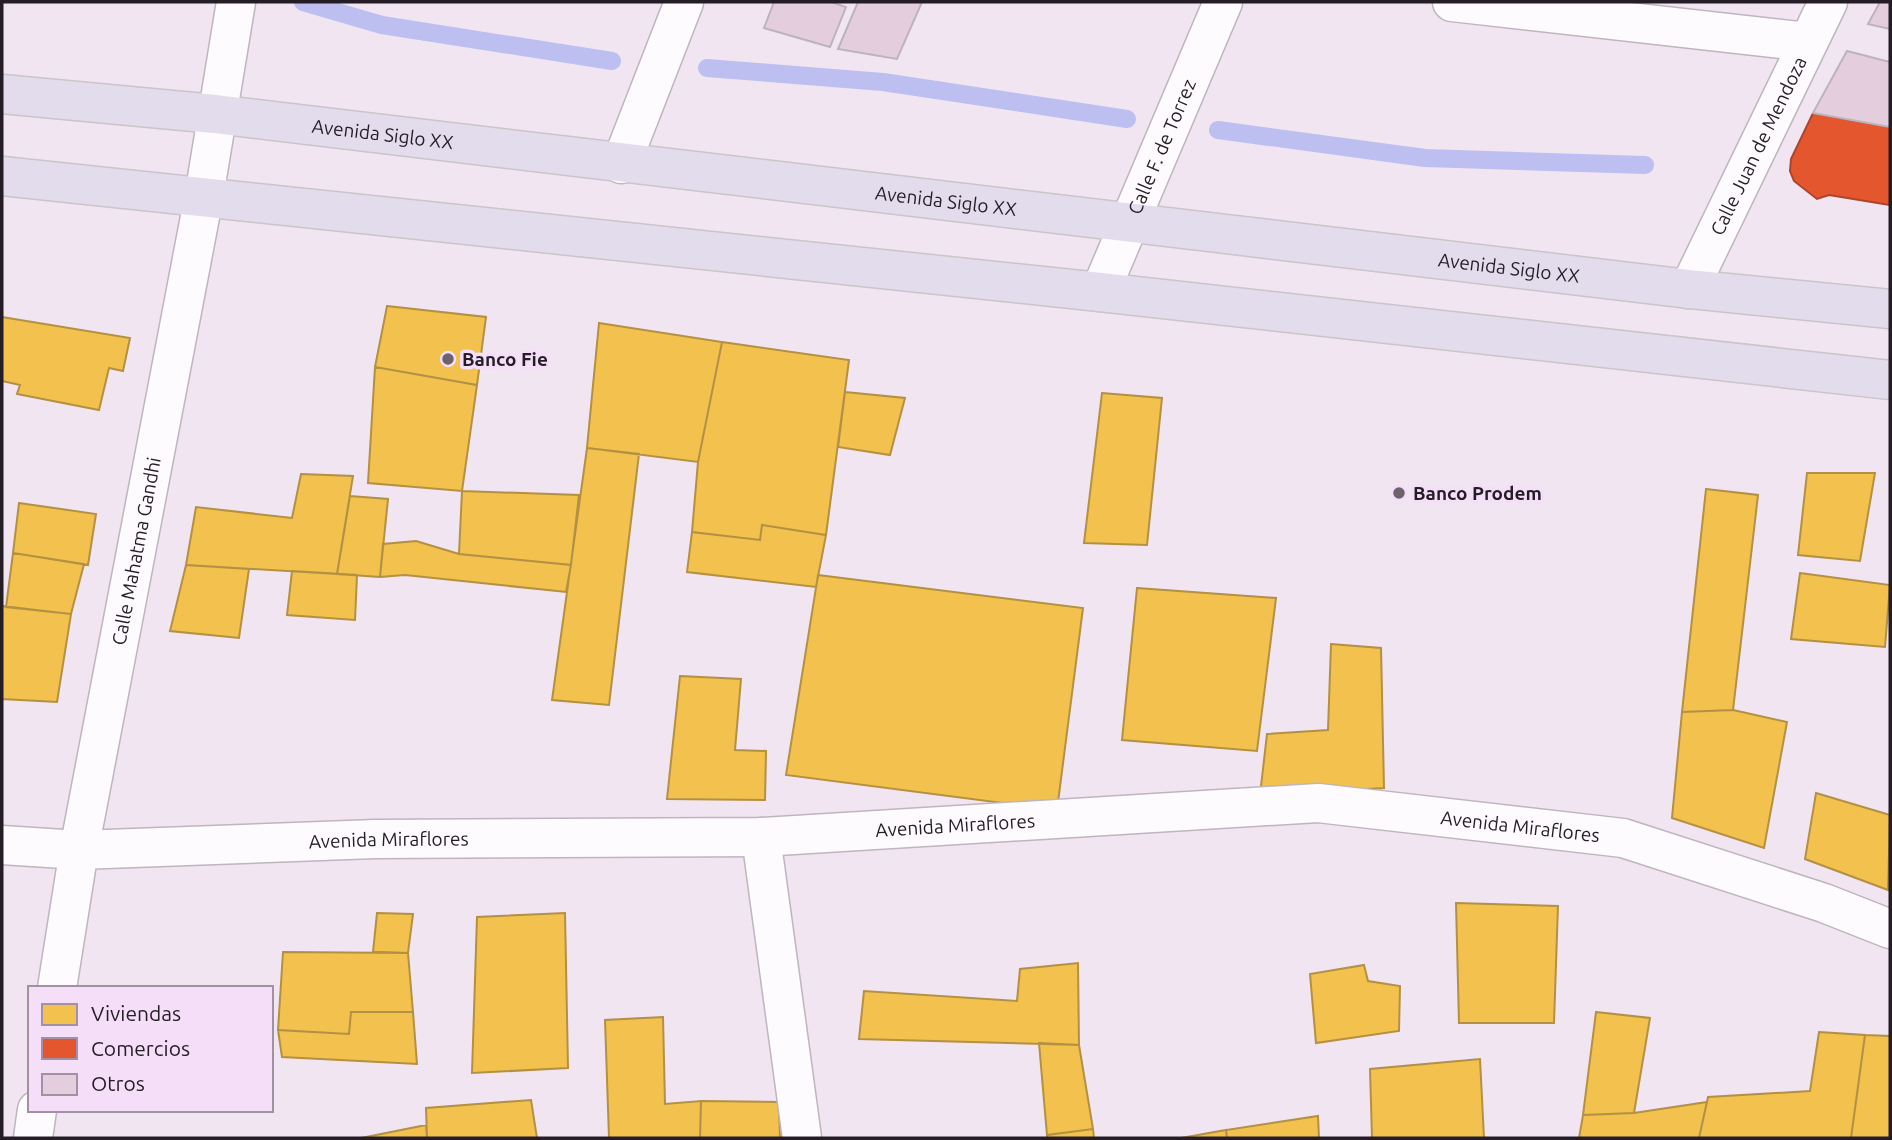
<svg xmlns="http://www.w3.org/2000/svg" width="1892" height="1140" viewBox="0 0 1892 1140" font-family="Ubuntu,sans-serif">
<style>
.homes{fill:#f2c14e;stroke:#b49042;stroke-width:2}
.shops{fill:#e4572e;stroke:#ab462c;stroke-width:2}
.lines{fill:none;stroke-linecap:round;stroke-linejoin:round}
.stream{stroke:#bdbff1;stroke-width:18}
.building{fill:#e4cede;stroke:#bdb3bc;stroke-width:2}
.minor-casing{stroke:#beb5bf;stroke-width:41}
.highway-casing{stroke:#cac4cb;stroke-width:41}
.minor{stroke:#fdfbfd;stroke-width:38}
.highway{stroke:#e3dcec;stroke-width:38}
.poi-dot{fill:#6c636d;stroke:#f5dff8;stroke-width:2.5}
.labels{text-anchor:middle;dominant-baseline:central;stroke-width:7;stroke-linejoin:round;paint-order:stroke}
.street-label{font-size:19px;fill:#251d26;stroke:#f5dff8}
.poi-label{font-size:19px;font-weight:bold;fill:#251d26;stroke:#f5dff8;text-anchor:start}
</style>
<rect width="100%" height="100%" fill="#f1e5f2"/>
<!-- homes -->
<path class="homes" d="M 387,306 L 486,317 L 477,385 L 375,367 Z
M 2,317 L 130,338 L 123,371 L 109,368 L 99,410 L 17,394 L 20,385 L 2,381 Z
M 599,323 L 722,342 L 698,462 L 587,448 Z
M 722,342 L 849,360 L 826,535 L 762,525 L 760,540 L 692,532 L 698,462 Z
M 375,367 L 477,385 L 462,491 L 368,483 Z
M 845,392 L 905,398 L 890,455 L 838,447 Z
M 1102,393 L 1162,398 L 1147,545 L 1084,543 Z
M 587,448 L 639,454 L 609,705 L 552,700 Z
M 1807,473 L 1875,473 L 1860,561 L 1798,555 Z
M 301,474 L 353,476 L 337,574 L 186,565 L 196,507 L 292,518 Z
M 1706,489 L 1758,495 L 1733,710 L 1682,712 Z
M 462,491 L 579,495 L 571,565 L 459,554 Z
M 350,496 L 388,499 L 380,577 L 337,574 Z
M 19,503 L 96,514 L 88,565 L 13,553 Z
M 762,525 L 826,535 L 816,587 L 687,572 L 692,532 L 760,540 Z
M 416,541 L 459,554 L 571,565 L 566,592 L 405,575 L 380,577 L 383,544 Z
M 13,553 L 84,564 L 71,614 L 6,607 Z
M 186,565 L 249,569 L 239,638 L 170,631 Z
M 292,571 L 357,575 L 355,620 L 287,615 Z
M 1800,573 L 1890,585 L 1885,647 L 1791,639 Z
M 818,575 L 1083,608 L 1057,810 L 786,775 Z
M 1137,588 L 1276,598 L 1257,751 L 1122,740 Z
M 2,606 L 71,614 L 57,702 L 2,699 Z
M 1331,644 L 1381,648 L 1384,788 L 1260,795 L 1267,734 L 1328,730 Z
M 680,676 L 741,679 L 735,750 L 766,751 L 765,800 L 667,799 Z
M 1733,710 L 1787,722 L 1764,848 L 1672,818 L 1682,712 Z
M 1816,793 L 1890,815 L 1888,890 L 1805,859 Z
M 1456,903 L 1558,906 L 1554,1023 L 1459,1023 Z
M 377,913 L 413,914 L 408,953 L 373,952 Z
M 565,913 L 568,1068 L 472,1073 L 477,917 Z
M 283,952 L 408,953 L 413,1012 L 351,1012 L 349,1034 L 278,1030 Z
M 1078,963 L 1079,1045 L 859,1039 L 864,991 L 1017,1001 L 1020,969 Z
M 1364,965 L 1368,981 L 1400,986 L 1399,1031 L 1316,1043 L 1310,974 Z
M 351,1012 L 413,1012 L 417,1064 L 282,1057 L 278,1030 L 349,1034 Z
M 1596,1012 L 1650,1018 L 1634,1113 L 1583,1115 Z
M 663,1017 L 665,1104 L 701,1101 L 700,1138 L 609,1138 L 605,1020 Z
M 1819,1032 L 1865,1035 L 1851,1138 L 1699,1138 L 1708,1097 L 1810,1091 Z
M 1865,1035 L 1890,1036 L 1890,1138 L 1851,1138 Z
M 1039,1043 L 1079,1045 L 1093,1129 L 1047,1135 Z
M 1480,1059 L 1484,1138 L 1372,1138 L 1370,1069 Z
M 531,1100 L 537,1138 L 427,1138 L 426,1108 Z
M 701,1101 L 779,1102 L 780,1138 L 700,1138 Z
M 1707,1102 L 1699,1138 L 1579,1138 L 1583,1115 L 1634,1113 Z
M 1318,1116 L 1319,1138 L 1227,1138 L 1226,1130 Z
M 426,1125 L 427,1138 L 361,1138 Z
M 1093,1129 L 1094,1138 L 1047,1138 L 1047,1135 Z
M 1226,1130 L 1227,1138 L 1181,1138 Z"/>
<!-- shops -->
<path class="shops" d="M 1813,113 L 1890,127 L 1890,205 L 1829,195 L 1817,199 L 1794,181 L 1790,171 L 1791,159 Z"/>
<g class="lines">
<!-- stream -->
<path class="stream" d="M 303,2 L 382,25 L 612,61
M 707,68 L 883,82 L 1127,119
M 1218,130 L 1425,158 L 1645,165"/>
</g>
<!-- building -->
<path class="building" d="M 774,2 L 831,2 L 846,7 L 830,47 L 764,28 Z
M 858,2 L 922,2 L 897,59 L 838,49 Z
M 1880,2 L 1890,2 L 1890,29 L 1868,24 Z
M 1847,51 L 1890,62 L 1890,127 L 1813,113 Z"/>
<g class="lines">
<!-- minor casing -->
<g class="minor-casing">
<g id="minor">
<path d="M 1452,2 L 1808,42"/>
<path d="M 621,164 L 684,2"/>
<path id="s1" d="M 1689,289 L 1828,2"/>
<path id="s2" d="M 1100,292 L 1223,2"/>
<path d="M 761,837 L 802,1138"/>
<path id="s3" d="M 2,845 L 79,850 L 375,839 L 761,837 L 1318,803 L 1623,838 L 1824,903 L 1890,929"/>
<path id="s4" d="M 57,988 L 79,850 L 204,196 L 236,2"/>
<path d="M 33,1138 L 37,1110"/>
</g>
</g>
<!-- highway casing -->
<g class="highway-casing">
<g id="highway">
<path id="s5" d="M 2,94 L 215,114 L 1689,289 L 1890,309"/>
<path d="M 2,176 L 1100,292 L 1890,380"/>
</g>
</g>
<!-- minor -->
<use href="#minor" class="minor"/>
<!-- highway -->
<use href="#highway" class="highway"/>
</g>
<!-- markers -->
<g class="poi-dot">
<circle cx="448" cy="359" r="7"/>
<circle cx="1399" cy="493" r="7"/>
</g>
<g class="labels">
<!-- street labels -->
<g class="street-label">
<text stroke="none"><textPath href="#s5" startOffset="383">Avenida Siglo XX</textPath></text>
<text stroke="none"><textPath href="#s1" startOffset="159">Calle Juan de Mendoza</textPath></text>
<text stroke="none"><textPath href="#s2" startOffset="158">Calle F. de Torrez</textPath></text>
<text stroke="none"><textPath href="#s5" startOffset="950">Avenida Siglo XX</textPath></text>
<text stroke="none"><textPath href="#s5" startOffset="1517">Avenida Siglo XX</textPath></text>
<text stroke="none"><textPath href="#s4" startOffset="444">Calle Mahatma Gandhi</textPath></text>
<text stroke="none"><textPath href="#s3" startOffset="954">Avenida Miraflores</textPath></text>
<text stroke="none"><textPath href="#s3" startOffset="1521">Avenida Miraflores</textPath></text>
<text stroke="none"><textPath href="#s3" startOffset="387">Avenida Miraflores</textPath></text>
</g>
<!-- poi labels -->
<g class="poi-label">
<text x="462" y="359">Banco Fie</text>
<text x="1413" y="493">Banco Prodem</text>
</g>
</g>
<!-- border -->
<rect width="1892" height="1140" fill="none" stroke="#251d26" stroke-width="7"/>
<!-- legend -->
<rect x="28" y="986" width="245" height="126" fill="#f5dff8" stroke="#a291a4" stroke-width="2"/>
<rect x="42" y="1004" width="35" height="21" fill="#f2c14e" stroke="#a291a4" stroke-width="2"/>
<text x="91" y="1021" font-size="21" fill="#251d26">Viviendas</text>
<rect x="42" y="1038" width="35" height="21" fill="#e4572e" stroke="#a291a4" stroke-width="2"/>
<text x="91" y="1056" font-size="21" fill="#251d26">Comercios</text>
<rect x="42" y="1074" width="35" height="21" fill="#e4cede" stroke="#a291a4" stroke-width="2"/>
<text x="91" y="1091" font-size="21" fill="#251d26">Otros</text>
</svg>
